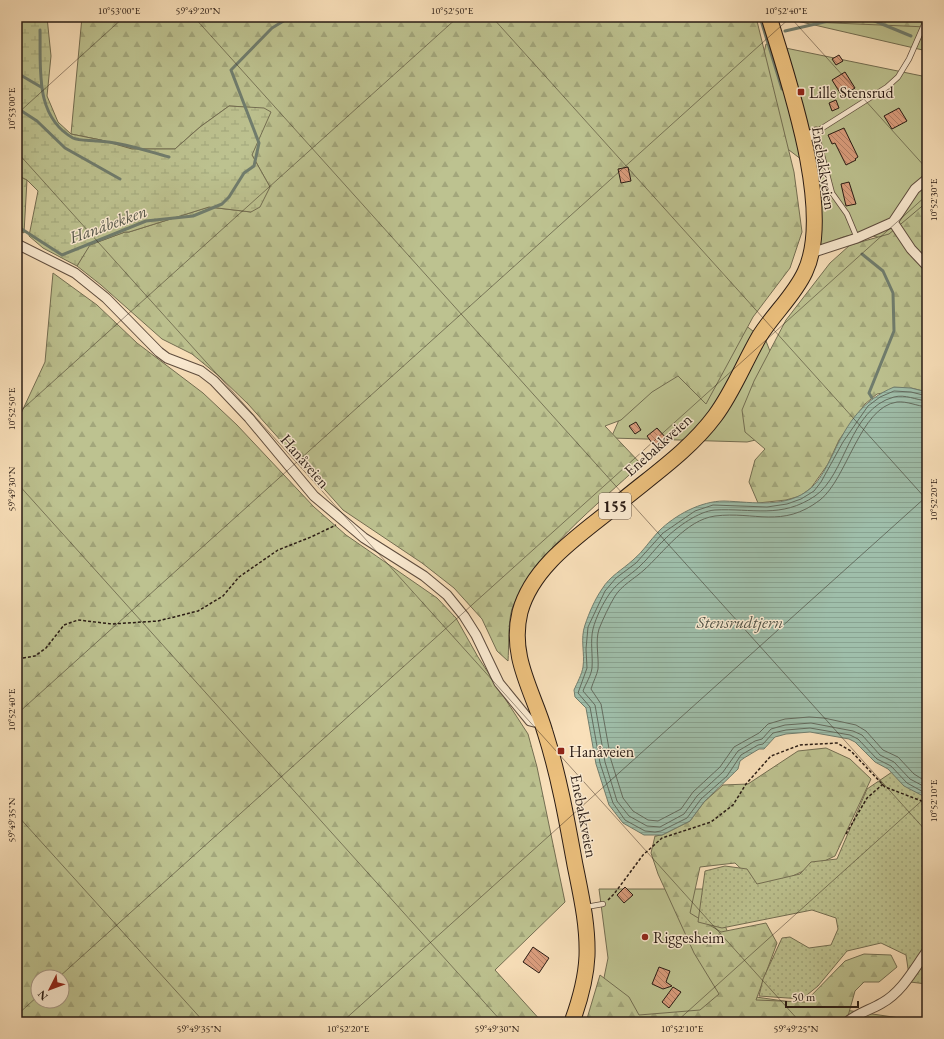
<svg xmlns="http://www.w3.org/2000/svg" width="944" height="1039" viewBox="0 0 944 1039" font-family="'EB Garamond',serif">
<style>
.grass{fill:#bdc290;stroke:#736e52}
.forest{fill:url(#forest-firs);stroke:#736e52;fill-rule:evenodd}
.wetland{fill:url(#wetland-marsh);stroke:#736e52}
.park{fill:url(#park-dots);stroke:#736e52}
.water{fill:url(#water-rules);stroke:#707d6e}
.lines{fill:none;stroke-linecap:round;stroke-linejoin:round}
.shore{stroke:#646c5f;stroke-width:1}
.stream{stroke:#707d6e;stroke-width:3}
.building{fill:url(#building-back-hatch);stroke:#291b14}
.lane-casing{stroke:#5d4c3e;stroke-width:6}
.street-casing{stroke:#5d4c3e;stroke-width:11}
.primary-casing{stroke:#291b14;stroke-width:17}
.path{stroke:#291b14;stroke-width:1.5;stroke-dasharray:3 2;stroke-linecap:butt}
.lane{stroke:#fbebd2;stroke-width:4.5}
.street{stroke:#fbebd2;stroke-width:9}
.primary{stroke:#ecc07d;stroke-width:15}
.ticks{fill:none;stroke:#291b14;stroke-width:1;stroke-opacity:0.45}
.poi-dot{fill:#8f2418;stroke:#fbebd2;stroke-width:1.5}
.labels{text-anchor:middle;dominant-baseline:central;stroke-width:3;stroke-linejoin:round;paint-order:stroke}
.shield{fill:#fbebd2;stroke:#68594d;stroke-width:1}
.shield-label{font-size:15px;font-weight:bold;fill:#291b14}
.poi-label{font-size:16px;fill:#291b14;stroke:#fbebd2;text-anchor:start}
.street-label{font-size:16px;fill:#291b14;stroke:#fbebd2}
.water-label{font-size:17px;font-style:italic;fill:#525448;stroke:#fbebd2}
.neatline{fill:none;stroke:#291b14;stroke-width:1.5}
.ticks-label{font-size:10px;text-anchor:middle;fill:#291b14}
</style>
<defs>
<pattern id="forest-firs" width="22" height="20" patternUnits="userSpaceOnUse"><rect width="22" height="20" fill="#bdc290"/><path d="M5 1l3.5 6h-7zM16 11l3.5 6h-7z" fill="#a2a67b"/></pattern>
<pattern id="wetland-marsh" width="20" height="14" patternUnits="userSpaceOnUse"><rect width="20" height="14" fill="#bdc290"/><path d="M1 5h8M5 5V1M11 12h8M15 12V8" fill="none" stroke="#a2a67b"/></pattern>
<pattern id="park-dots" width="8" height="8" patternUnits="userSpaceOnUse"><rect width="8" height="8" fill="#bdc290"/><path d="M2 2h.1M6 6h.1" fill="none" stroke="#a2a67b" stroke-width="1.8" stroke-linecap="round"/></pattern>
<pattern id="water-rules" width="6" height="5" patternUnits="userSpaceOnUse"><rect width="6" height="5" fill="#9fbeaa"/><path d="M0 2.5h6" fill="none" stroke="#89a391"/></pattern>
<pattern id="building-back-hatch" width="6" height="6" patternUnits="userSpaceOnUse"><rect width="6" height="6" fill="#da9d7d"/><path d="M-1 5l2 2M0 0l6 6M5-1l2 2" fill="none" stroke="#b17f65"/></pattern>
</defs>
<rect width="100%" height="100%" fill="#f9e0ba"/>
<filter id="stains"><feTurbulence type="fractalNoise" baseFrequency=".005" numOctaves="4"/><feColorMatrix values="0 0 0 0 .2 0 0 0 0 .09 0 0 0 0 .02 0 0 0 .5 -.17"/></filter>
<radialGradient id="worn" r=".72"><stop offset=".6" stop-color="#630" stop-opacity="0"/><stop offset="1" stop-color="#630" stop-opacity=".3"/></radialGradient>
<!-- grass -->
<path class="grass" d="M 784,17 L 927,17 L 927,51 L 784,18 Z
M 766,44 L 927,77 L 927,311 L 881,238 C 853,230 833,236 814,258 L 806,163 L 789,150 L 740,155 Z
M 682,277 L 766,341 L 786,392 L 760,439 L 747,442 L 611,438 Z
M 599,889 L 709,889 L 756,997 L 927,1022 L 595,1022 L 608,958 Z"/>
<!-- forest -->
<path class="forest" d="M 82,17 L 756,17 L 794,172 L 802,232 L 790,268 L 753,317 L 706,404 L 678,376 L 652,392 L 621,420 L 605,426 L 641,464 C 600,503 532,555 512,609 C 508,621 509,648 508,661 L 497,651 L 482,619 L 454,588 L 422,563 L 343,510 L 248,404 L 220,377 L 192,354 L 162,339 L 101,285 L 77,266 L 89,245 L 125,232 L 129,232 L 209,207 L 251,212 L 270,187 L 252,155 L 245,107 L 229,106 L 200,127 L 175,149 L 132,149 L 101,140 L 71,134 Z
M 786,17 L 927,17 L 927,27 L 787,21 Z
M 17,175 L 27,180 L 24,233 L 17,229 Z
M 927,202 L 927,392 L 911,388 L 877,394 L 865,404 L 839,440 L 828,464 L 811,488 L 800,496 L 786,500 L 758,503 L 749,482 L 755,460 L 765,449 L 745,432 L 742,410 L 754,381 L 786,320 L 830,263 L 850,245 L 889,234 Z
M 53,273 L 97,305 L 137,343 L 203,393 L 237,425 L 314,507 L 346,535 L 437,598 L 456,618 L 478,657 L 528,734 L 537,767 L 565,902 L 495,970 L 542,1022 L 17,1022 L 17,422 L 45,362 ZM 38,977 L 62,977 L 62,1001 L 38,1001 Z
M 826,748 L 850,759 L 871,779 L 835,856 L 763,890 L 735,863 L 700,867 L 690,913 L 721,932 L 766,923 L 777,943 L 756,1000 L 805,1002 L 845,961 L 864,954 L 891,955 L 897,967 L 879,982 L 864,982 L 855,991 L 848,1016 L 842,1022 L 586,1022 L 600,975 L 629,997 L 639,1015 L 700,1010 L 719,994 L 694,953 L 658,874 L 651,853 L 655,836 L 662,835 L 690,821 L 704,802 L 723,785 L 748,784 L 798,751 Z"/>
<!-- wetland -->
<path class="wetland" d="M 17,17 L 47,17 L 51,56 L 47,96 L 58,122 L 71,134 L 101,140 L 132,149 L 175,149 L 200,127 L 229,106 L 264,108 L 271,112 L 252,155 L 270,187 L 260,207 L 251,212 L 209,207 L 129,232 L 125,232 L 90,245 L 77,266 L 43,248 L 29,236 L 38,191 L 27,180 L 17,175 Z"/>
<!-- park -->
<path class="park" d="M 895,770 L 924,792 L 922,805 L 927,807 L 927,984 L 910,982 L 906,955 L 881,943 L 847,951 L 818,986 L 802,999 L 759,996 L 763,979 L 782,938 L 790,937 L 809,948 L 831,945 L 838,929 L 836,918 L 812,910 L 722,928 L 698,922 L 705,871 L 725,866 L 747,869 L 757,884 L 800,874 L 811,862 L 837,859 L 867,789 Z"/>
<!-- water -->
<path class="water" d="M 894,387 L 911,388 L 927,392 L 927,798 L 904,786 L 888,769 L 875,762 L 855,742 L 849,739 L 810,732 L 786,734 L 775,737 L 764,749 L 759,749 L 744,758 L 740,761 L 738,769 L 704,802 L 690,821 L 662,835 L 644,835 L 623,823 L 609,805 L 596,764 L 586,708 L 575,697 L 574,690 C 577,683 582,674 583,667 C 585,653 580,639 585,625 C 589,613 595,599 602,589 C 610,576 622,570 633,560 C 643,552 650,540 659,531 C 675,515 701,501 724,501 C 753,502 787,509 811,488 C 821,479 828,464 834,452 C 848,422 863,400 894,387 Z"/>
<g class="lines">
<!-- shore -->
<path class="shore" d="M 927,396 L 911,392 L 894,391 L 880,397 L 868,406 L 843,442 L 821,482 L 814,491 L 801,499 L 787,504 L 767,507 L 713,505 L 695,511 L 663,533 L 636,563 L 616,578 L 605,591 L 596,610 L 588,627 L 586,649 L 587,668 L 578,693 L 590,707 L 600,763 L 613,803 L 625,820 L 645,831 L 655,832 L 661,831 L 687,818 L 701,799 L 727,776 L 741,755 L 758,745 L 763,744 L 773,733 L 786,730 L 810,728 L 850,735 L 858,739 L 877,759 L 891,766 L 907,783 L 927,794
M 927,401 C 916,400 905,394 894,397 C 849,409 846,475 815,496 C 781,519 752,508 715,510 C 699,511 677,527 666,538 C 656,547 649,558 639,567 C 629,576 618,582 610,593 C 603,603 596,617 593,629 C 590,642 593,655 592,668 C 591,676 586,683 583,691 L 595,705 L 605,762 L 617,801 L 629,816 L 647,826 L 660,827 L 684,814 L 697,796 L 723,772 L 738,751 L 755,741 L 762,739 L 771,729 L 785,725 L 811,723 L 853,731 L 862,735 L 880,755 L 894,762 L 910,779 L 927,788
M 927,407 C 917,406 907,401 897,402 C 860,407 847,479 820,500 C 782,529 755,511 715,516 C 686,520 664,552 644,570 C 634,579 622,585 615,596 C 609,606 603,619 599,629 C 595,642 599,656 598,669 C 597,675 593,682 591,689 L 601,704 L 611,760 L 623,798 L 633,811 L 648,820 L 658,821 L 681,809 L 693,792 L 720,767 L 734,747 L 759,733 L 768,724 L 785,719 L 809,717 L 824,718 L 856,725 L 866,731 L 883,750 L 898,757 L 914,774 L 927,782"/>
<!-- stream -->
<path class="stream" d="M 760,17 L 782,89
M 865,17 L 911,36
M 40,30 C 41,68 34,116 73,138 C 79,141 91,140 97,141 C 122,142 146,151 169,157
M 785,31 L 846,17
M 17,73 L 41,87
M 17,108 L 37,121 L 65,148 L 120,179
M 17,226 L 62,255 L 146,221 L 193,216 L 222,204 L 229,197 L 244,173 L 254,166 L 259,143 L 231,70 L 272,28 L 290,17
M 862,254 L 883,271 L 893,293 L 894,331 L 869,393 L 872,398"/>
</g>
<!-- building -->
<path class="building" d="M 839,55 L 843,61 L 836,65 L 832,59 Z
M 845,72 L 855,88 L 842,96 L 832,80 Z
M 836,100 L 839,108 L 832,111 L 829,103 Z
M 899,108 L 907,121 L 892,129 L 884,116 Z
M 844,128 L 858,157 L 855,159 L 856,160 L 846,165 L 835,143 L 832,144 L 828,135 Z
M 628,167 L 631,181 L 621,183 L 618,169 Z
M 849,182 L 856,204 L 846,206 L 841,184 Z
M 636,422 L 641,430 L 635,434 L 629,426 Z
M 657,428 L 668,440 L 657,450 L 647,436 Z
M 625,887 L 633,895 L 624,903 L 617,895 Z
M 533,947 L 549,958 L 539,973 L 523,962 Z
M 659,967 L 670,971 L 666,982 L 672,986 L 663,989 L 652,984 Z
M 673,987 L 681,992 L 669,1008 L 662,1002 Z"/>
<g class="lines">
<!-- lane casing -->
<g class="lane-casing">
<path id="lane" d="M 857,238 L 847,214 L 832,193 L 816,132 L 887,87 L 898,77 L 909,59 L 927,18
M 586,907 L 603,904"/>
</g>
<!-- street casing -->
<g class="street-casing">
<path id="street" d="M 804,139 L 816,132
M 893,222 L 911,249 L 927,266
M 17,244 L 75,273 L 106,298 L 159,352 L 167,358 L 201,371 L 214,381 L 249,418 L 314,496 L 364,538 L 424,576 L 447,595 L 464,616 L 476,635 L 499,683 L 530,721 L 534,722 L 542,721
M 811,253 L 857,238 L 893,222 L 915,189 L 927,179
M 847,1022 C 858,1013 870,1010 882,1003 C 902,992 914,969 927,951"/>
</g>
<!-- primary casing -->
<g class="primary-casing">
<path id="primary" d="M 572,1022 C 580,1000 586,979 587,956 C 588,925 581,895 575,865 C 567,821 559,776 545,732 C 533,691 509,657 520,612 C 533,564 582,534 618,504 C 650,477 689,451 715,416 C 733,392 744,363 759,337 C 773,314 794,296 805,272 C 834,211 788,80 769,17"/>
</g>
<!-- path -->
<path class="path" d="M 17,650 L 23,658 L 35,656 L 46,648 L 64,625 L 78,620 L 112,624 L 158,621 L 198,611 L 223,596 L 239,577 L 278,550 L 311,537 L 336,525
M 846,834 L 867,798 L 883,784
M 608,900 L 614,894 L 643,855 L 662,838 L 711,822 L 733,805 L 746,784 L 771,756 L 800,745 L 837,743 L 851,751 L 885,787 L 927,803"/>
<!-- lane -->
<use href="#lane" class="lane"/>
<!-- street -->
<use href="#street" class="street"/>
<!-- primary -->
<use href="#primary" class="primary"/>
</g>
<!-- ticks -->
<path class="ticks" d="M 194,17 L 927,832M 492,17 L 927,500M 790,17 L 927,169M 17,114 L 124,17M 17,152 L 800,1022M 17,414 L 458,17M 17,483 L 502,1022M 17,714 L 791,17M 17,815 L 204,1022M 59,977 L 927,195M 17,1015 L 38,996M 342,1022 L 927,496M 676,1022 L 927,796"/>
<!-- markers -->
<g class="poi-dot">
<rect x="797" y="88" width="8" height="8" rx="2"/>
<rect x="557" y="747" width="8" height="8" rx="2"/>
<circle cx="645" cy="937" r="4"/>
</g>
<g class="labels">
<!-- shield labels -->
<rect class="shield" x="599" y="493" width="32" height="26" rx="3"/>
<g class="shield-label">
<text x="615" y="506">155</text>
</g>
<!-- poi labels -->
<g class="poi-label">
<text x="809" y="92">Lille Stensrud</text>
<text x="569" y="751">Hanåveien</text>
<text x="653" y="937">Riggesheim</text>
</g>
<!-- street labels -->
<g class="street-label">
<text transform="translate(824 168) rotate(81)">Enebakkveien</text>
<text transform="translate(658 445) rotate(-42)">Enebakkveien</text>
<text transform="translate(305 461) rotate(49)">Hanåveien</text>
<text transform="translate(584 816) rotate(79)">Enebakkveien</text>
</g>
<!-- water labels -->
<g class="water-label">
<text transform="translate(108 224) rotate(-20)">Hanåbekken</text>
<text x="740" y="622">Stensrudtjern</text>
</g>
</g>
<!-- margin -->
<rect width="944" height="1039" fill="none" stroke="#f9e0ba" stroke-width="44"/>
<!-- north arrow -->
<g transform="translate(50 989) rotate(228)"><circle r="19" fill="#fbebd2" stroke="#a79886"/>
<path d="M0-3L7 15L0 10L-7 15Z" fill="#8f2418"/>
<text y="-6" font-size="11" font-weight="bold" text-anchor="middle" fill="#291b14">N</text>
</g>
<!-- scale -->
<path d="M786 1001v6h72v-6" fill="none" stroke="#291b14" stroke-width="2"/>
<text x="792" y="1001" font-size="12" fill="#291b14" stroke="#fbebd2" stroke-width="3" paint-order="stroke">50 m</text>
<rect x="22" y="22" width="900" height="995" class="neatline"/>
<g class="ticks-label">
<text x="119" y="14">10°53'00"E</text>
<text x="198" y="14">59°49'20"N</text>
<text x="452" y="14">10°52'50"E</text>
<text x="786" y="14">10°52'40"E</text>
<text transform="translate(11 109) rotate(-90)" y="4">10°53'00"E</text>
<text transform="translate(933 200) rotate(-90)" y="4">10°52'30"E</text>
<text transform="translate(11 409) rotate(-90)" y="4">10°52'50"E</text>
<text transform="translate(11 489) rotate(-90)" y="4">59°49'30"N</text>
<text transform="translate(933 500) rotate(-90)" y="4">10°52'20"E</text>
<text transform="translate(11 710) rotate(-90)" y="4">10°52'40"E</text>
<text transform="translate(933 801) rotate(-90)" y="4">10°52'10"E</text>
<text transform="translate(11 820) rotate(-90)" y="4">59°49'35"N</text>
<text x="199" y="1032">59°49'35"N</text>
<text x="348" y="1032">10°52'20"E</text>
<text x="497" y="1032">59°49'30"N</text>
<text x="682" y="1032">10°52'10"E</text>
<text x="796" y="1032">59°49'25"N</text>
</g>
<rect width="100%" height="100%" filter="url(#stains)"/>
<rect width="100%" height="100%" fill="url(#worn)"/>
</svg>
